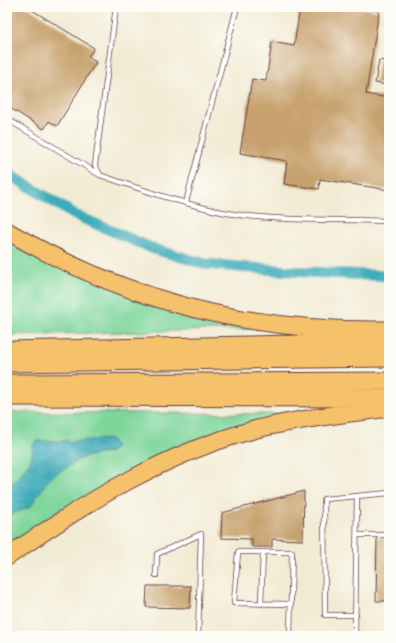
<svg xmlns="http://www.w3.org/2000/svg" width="396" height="643" viewBox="0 0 396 643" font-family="Itim,sans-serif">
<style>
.grass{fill:#7ed69b;stroke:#647a63}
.water{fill:url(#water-ripples);stroke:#446672}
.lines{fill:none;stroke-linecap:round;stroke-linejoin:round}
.canal{stroke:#3dacba;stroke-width:11}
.building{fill:#c8a26e}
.service-casing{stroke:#633e44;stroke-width:6}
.motorway-casing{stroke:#633e44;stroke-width:19}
.service{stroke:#fff;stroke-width:4.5}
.motorway{stroke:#f5c16b;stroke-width:17}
</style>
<defs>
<pattern id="water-ripples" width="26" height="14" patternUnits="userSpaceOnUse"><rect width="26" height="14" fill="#3dacba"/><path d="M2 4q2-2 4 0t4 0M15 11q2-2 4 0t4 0" fill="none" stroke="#358b97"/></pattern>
</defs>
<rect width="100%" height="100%" fill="#fdfcf7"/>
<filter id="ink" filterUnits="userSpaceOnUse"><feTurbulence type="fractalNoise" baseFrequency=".025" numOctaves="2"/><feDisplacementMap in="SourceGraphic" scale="8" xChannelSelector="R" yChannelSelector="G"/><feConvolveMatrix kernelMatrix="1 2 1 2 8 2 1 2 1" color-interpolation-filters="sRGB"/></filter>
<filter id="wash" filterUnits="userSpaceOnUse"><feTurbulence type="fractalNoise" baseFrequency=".012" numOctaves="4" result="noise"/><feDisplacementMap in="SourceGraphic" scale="16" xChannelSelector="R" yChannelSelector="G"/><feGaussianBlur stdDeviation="0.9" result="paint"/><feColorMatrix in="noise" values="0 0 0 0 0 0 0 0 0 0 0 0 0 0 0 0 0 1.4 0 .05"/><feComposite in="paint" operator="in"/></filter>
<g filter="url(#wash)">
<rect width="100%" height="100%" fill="#f2ebd4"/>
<!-- grass -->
<path class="grass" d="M 7,236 L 260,329 L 7,335 Z
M 7,412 L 293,414 L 238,430 L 7,550 L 7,516 L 30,507 L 45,484 L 55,474 L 84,457 L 111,452 L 72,441 L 36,441 C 30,449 34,452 31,459 C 29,465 12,485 7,489 Z"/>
<!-- water -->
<path class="water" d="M 111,439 L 116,448 L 111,451 L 84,457 L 55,474 L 45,484 L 30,507 L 7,516 L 7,489 C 12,485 29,465 31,459 C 34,452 30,449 36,441 L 72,441 Z"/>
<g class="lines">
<!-- canal -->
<path class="canal" d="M 7,173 L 75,215 L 154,249 L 205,264 L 289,271 L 389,276"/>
</g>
<g id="blocks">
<!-- building -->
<path class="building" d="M 7,7 L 27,7 L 94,48 L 88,57 L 96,62 L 57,126 L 49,121 L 44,129 L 7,106 Z
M 300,7 L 353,7 L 379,11 L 366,94 L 389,98 L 389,190 L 320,179 L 319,189 L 284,184 L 287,161 L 240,153 L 252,79 L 266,81 L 272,42 L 294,46 Z
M 379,60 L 389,62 L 389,85 L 375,83 Z
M 304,491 L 303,540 L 272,539 L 272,547 L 252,547 L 252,539 L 221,538 L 222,513 Z
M 377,537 L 389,537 L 389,601 L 376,601 Z
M 147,586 L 191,586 L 190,608 L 146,607 Z"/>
</g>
</g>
<g filter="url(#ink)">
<use href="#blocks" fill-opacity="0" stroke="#633e44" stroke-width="1"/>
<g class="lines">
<!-- service casing -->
<g class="service-casing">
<path id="service" d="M 116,7 L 95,165 L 100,175 C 140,189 180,203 222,212 C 273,222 336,219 389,221
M 7,119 L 100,175
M 186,202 L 237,7
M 357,535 L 389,535
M 156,575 L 157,554 L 201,534 L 198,636
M 261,604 L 263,552
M 356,615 L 325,615 L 324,499 L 357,496
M 290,636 L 292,552 L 238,552 L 234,603 L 291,604
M 355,636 L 357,496 L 389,493"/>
</g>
<!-- motorway casing -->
<g class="motorway-casing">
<path id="motorway" d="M 7,231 C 129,302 248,332 389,330
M 7,350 L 389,342
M 7,363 L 389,358
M 7,383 L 389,381
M 7,397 L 389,398
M 7,557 C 85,503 164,453 257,429 C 301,418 345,414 389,408"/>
</g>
<!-- service -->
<use href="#service" class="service"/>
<!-- motorway -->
<use href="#motorway" class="motorway"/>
</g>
</g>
<!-- margin -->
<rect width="396" height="643" fill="none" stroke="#fdfcf7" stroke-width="24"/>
</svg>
